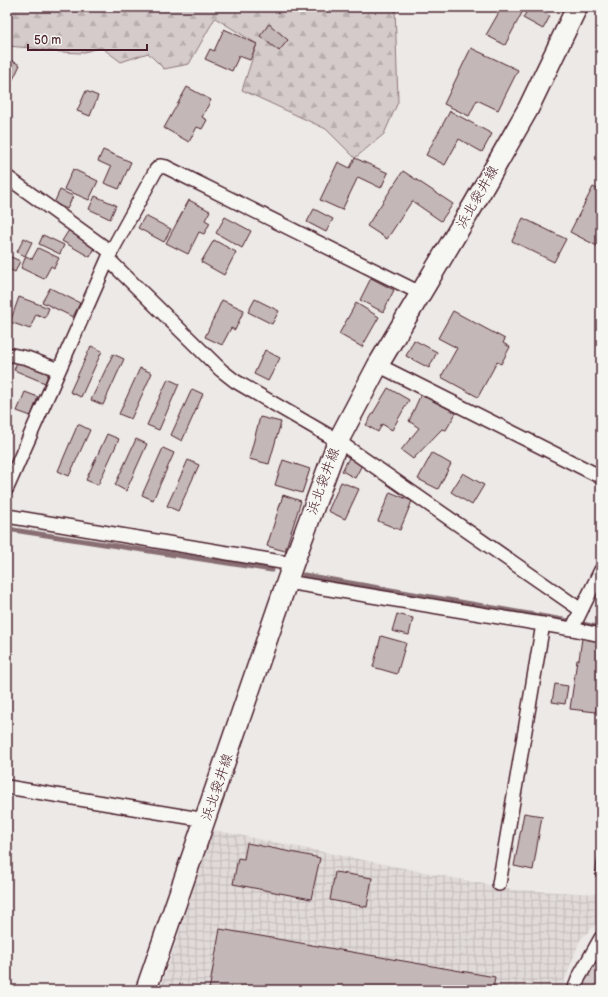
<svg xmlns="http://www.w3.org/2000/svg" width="608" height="997" viewBox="0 0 608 997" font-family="'Balsamiq Sans','Klee One',sans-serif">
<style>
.industrial{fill:url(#industrial-grid)}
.forest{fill:url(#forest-firs);stroke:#8f757a}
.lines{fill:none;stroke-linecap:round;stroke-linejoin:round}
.stream{stroke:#886e73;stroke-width:5}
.building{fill:#c4b7b7;stroke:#4a1f2b}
.minor-casing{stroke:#4a1f2b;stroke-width:16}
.primary-casing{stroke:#4a1f2b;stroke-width:23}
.minor{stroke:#f6f6f2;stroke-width:13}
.primary{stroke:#f6f6f2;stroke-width:20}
.labels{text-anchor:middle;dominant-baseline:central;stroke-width:3;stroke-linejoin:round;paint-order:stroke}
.street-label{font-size:14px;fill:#4a1f2b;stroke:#f6f6f2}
</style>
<defs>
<pattern id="industrial-grid" width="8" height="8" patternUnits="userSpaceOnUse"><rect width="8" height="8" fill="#e0dad8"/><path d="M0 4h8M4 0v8" fill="none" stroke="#c2bbba"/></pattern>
<pattern id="forest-firs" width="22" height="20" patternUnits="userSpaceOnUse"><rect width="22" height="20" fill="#d4cbca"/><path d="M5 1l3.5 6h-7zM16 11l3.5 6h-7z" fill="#b8aeae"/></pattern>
</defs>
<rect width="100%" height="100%" fill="#ece9e6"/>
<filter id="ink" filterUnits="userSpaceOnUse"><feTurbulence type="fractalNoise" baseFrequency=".025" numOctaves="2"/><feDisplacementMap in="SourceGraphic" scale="8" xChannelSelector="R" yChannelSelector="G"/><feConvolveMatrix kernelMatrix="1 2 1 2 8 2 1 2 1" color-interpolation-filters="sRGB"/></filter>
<g filter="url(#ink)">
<!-- industrial -->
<path class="industrial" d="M 213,830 L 514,890 L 601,894 L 601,919 L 580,940 L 561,990 L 160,990 Z"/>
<!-- forest -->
<path class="forest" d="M 7,7 L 395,7 L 398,102 L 384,134 L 355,158 L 326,129 L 242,90 L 257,44 L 215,18 L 189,64 L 164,69 L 148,53 L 121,62 L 101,47 L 81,53 L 61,52 L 31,48 L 7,46 Z
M 601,942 L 601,985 L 599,990 L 580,990 Z"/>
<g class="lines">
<!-- stream -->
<path class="stream" d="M 7,529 L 272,570
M 304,575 L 569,621 L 601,628"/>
</g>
<!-- building -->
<path class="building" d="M 502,7 L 525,7 L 505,45 L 486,35 Z
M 529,7 L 534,7 L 550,16 L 543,29 L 523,18 Z
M 269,24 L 288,40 L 279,51 L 260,36 Z
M 224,29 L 257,44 L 250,60 L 239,56 L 232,71 L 205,59 L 210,49 L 214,51 Z
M 471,48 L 518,70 L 498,110 L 477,100 L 469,116 L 444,104 Z
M 7,58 L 20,65 L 7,92 Z
M 187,87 L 211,100 L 202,117 L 207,120 L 202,129 L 197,127 L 189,142 L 164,128 Z
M 86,91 L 98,96 L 90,116 L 77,111 Z
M 450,111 L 492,134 L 482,152 L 459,139 L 445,165 L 426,155 Z
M 103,150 L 131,162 L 119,189 L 104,183 L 111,167 L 98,161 Z
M 355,158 L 388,173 L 381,188 L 358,177 L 342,210 L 320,200 L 338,162 L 350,168 Z
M 73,169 L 98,181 L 89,200 L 64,189 Z
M 403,171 L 453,204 L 441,221 L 412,201 L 387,239 L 367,226 Z
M 593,187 L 601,191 L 601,248 L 570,232 Z
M 60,190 L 73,196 L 67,209 L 54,203 Z
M 95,196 L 116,205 L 110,219 L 89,209 Z
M 189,200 L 210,211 L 205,220 L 210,223 L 204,234 L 199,232 L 188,254 L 166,243 Z
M 314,209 L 333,219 L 326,232 L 307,222 Z
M 145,216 L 171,229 L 164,242 L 138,228 Z
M 225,217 L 251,231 L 242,248 L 216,233 Z
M 523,218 L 566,239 L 554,262 L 512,241 Z
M 69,230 L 96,246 L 90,257 L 62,241 Z
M 43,235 L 64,245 L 60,254 L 39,244 Z
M 24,238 L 32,242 L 25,256 L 17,252 Z
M 214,240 L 236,252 L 224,275 L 201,262 Z
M 38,248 L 59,258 L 54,268 L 51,266 L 44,279 L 21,268 L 26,256 L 32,259 Z
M 9,256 L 20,261 L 15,272 L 7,268 L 7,260 Z
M 371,278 L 394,290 L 383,312 L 360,300 Z
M 50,288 L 80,303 L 73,317 L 42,302 Z
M 19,297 L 49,308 L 45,318 L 36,314 L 30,329 L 10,322 Z
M 255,299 L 279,311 L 272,324 L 248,312 Z
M 222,300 L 244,310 L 235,330 L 231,328 L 222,345 L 205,337 Z
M 356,303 L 379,317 L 362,347 L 339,334 Z
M 453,311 L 505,339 L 503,343 L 510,347 L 501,364 L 497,362 L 478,397 L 441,377 L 457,348 L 438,338 Z
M 414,340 L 437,352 L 429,368 L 406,356 Z
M 91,346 L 102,351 L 81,397 L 70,392 Z
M 265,350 L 280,358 L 268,381 L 254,374 Z
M 113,354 L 124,359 L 103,405 L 91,400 Z
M 18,360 L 49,372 L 45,383 L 14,370 Z
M 140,368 L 152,373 L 131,419 L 119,414 Z
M 168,379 L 179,384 L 159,430 L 147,425 Z
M 388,388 L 409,400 L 392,430 L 382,424 L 378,432 L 366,425 Z
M 192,389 L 203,394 L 182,441 L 171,435 Z
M 25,392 L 38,397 L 31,416 L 17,411 Z
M 421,394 L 456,413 L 446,430 L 442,429 L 413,459 L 401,450 L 419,428 L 409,421 Z
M 260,417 L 281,422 L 269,464 L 249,459 Z
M 78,424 L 90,430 L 69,476 L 58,471 Z
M 107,434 L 119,439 L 98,485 L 86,480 Z
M 136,439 L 147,444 L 126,491 L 115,485 Z
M 163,448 L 174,453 L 153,500 L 142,495 Z
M 432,453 L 451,464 L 438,489 L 418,479 Z
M 350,456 L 363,463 L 355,478 L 342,471 Z
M 188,460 L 199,465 L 178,511 L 167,506 Z
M 283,460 L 310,469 L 302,493 L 275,485 Z
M 463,473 L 484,485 L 472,505 L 451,492 Z
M 341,482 L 359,489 L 345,519 L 328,511 Z
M 390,492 L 412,501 L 400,530 L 378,521 Z
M 283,495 L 301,501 L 285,551 L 267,546 Z
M 397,614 L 413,618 L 409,635 L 392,631 Z
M 381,636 L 406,643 L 397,674 L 373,667 Z
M 582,638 L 601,641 L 601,685 L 600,684 L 596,712 L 570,709 L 577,660 L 579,660 Z
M 555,684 L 568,686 L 565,704 L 552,702 Z
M 524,813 L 542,816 L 533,870 L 514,866 Z
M 601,835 L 601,877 L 595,876 Z
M 247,843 L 320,858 L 311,899 L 233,884 L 238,858 L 244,859 Z
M 335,872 L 372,878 L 367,907 L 330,900 Z
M 220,929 L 495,977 L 493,990 L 209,990 Z"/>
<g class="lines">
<!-- minor casing -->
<g class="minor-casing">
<path id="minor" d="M 7,177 L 111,252
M 108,259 L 221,370 L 235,381 L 338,441 L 581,610
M 7,354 L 27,358 L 59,370
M 378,365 L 601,477
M 7,488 L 111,252 L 156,170 L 160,166 L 166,167 L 420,293
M 7,516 L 293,564
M 287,582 L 572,629 L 601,635
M 572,629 L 601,570
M 7,787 L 206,820
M 499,884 L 543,624
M 574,990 L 579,977 L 601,938"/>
</g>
<!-- primary casing -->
<g class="primary-casing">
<path id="primary" d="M 146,990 L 293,564 L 338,441 L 378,365 L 474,204 L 528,109 L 577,7"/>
</g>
<!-- minor -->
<use href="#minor" class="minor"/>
<!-- primary -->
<use href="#primary" class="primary"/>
</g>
</g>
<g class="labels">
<!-- street labels -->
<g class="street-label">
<text transform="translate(477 197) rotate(-60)">浜北袋井線</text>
<text transform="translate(323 481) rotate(-70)">浜北袋井線</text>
<text transform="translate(217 787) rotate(-71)">浜北袋井線</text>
</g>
</g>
<!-- margin -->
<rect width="608" height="997" fill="none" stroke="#f6f6f2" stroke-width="24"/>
<rect x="12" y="12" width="584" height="973" fill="none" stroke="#4a1f2b" stroke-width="1.5" filter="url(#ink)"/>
<!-- scale -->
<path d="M28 44v6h119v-6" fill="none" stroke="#4a1f2b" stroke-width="2"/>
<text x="34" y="44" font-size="12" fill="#4a1f2b" stroke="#f6f6f2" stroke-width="3" paint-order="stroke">50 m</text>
</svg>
